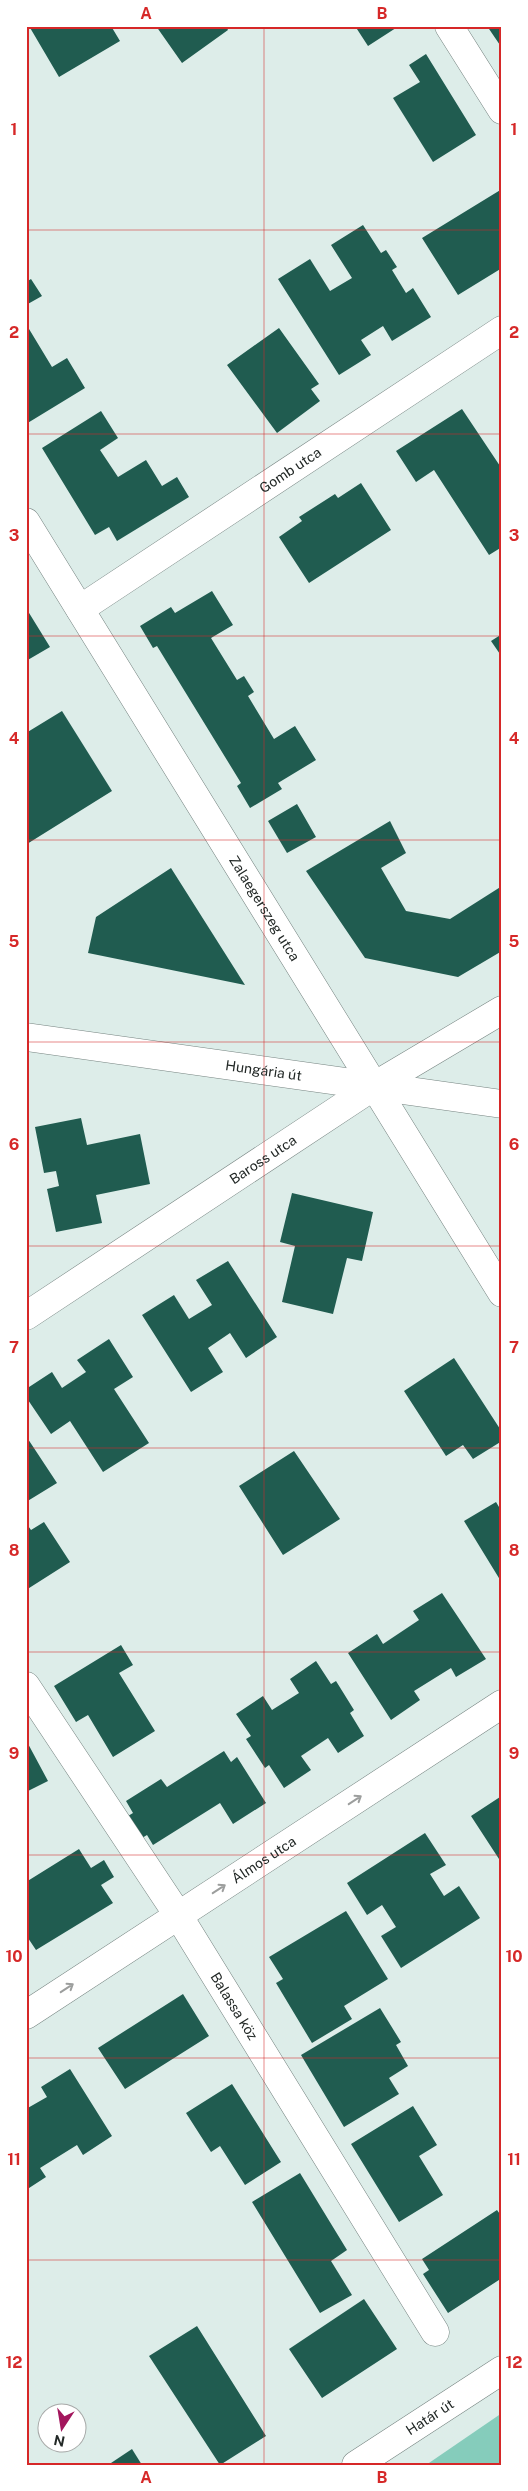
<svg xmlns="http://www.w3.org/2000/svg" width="528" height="2491" viewBox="0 0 528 2491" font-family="'Public Sans',sans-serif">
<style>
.green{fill:#85ccbb}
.building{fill:#205c50}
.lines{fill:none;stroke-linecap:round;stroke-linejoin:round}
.minor-casing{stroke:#768481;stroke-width:29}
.major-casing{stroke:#768481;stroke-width:29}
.minor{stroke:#fff;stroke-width:28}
.major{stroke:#fff;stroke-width:28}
.oneway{stroke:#9c9e9d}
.grid{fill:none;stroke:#d62828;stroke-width:1;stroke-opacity:0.55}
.labels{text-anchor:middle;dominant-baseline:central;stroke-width:5;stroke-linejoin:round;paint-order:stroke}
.street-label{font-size:14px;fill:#222826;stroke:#fff}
.neatline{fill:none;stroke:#d62828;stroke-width:2}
.grid-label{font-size:16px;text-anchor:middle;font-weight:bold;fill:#d62828}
</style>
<rect width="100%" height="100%" fill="#ddede9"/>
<!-- green -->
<path class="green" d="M 502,2413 L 502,2465 L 426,2465 Z"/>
<!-- building -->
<path class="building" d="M 29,26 L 111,26 L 120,41 L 59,77 Z
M 156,26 L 226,26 L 228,30 L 182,63 Z
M 355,26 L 399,26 L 368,46 Z
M 487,26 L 502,26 L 502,48 Z
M 426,54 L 476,135 L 433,162 L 393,98 L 420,82 L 409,65 Z
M 502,189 L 502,268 L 458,295 L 422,238 Z
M 363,225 L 381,253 L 386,250 L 397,267 L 392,270 L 406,293 L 413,288 L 431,317 L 392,341 L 383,326 L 361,340 L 371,355 L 339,375 L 278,279 L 310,259 L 330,291 L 352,278 L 331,245 Z
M 31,279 L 42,296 L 26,305 L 26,282 Z
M 26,324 L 52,367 L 67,358 L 85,388 L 26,424 Z
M 279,328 L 319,384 L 311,389 L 320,401 L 277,433 L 227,365 Z
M 462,409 L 502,469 L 502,547 L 489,555 L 434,470 L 416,482 L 396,451 Z
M 101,411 L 118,438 L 100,450 L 118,477 L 146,460 L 162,486 L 177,477 L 189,497 L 117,541 L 109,527 L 95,535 L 42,448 Z
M 361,483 L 391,530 L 309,583 L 279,537 L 302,521 L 299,517 L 335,494 L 338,498 Z
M 212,591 L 233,625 L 211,638 L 237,680 L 244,676 L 254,692 L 248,696 L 274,739 L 295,726 L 316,760 L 278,783 L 282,789 L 250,808 L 237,786 L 241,783 L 157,646 L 153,648 L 140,626 L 171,607 L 175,613 Z
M 26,608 L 50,647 L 26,661 Z
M 502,634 L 502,657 L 491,641 Z
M 62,711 L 112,791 L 27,844 L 26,733 Z
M 297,804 L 316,837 L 287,853 L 268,821 Z
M 390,821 L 406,853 L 381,868 L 406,911 L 450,919 L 502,886 L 502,951 L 458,977 L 365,958 L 306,871 Z
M 171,868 L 245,985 L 88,953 L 96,917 Z
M 81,1118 L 87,1145 L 140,1134 L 150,1184 L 96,1195 L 102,1223 L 56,1232 L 47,1189 L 59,1186 L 56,1171 L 44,1173 L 35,1127 Z
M 292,1193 L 373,1212 L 362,1261 L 347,1258 L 333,1314 L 282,1302 L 295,1246 L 280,1242 Z
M 228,1261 L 277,1337 L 246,1358 L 230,1333 L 208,1348 L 223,1372 L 191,1392 L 142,1315 L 174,1295 L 189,1319 L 212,1305 L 196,1280 Z
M 109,1339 L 133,1377 L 114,1389 L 149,1443 L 103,1472 L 70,1421 L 51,1434 L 26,1397 L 26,1389 L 52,1372 L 62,1388 L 86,1372 L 77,1360 Z
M 454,1358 L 502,1432 L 502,1441 L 473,1459 L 463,1445 L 446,1456 L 404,1391 Z
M 26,1436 L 57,1483 L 26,1502 Z
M 294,1451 L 340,1519 L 283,1555 L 239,1486 Z
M 496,1502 L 502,1512 L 502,1583 L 464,1521 Z
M 44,1522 L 70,1562 L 26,1590 L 26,1523 L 31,1530 Z
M 442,1593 L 486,1659 L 456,1677 L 451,1668 L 414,1691 L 420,1700 L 391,1720 L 348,1653 L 377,1634 L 383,1644 L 419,1620 L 413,1611 Z
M 121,1645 L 133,1665 L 119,1673 L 155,1731 L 113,1757 L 88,1715 L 76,1722 L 54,1686 Z
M 316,1661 L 331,1684 L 336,1681 L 354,1710 L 350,1713 L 364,1736 L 338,1753 L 328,1738 L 301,1756 L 311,1770 L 284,1788 L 269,1765 L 265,1768 L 246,1739 L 251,1736 L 236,1714 L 263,1696 L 272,1710 L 299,1693 L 290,1679 Z
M 26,1740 L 48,1781 L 26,1792 Z
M 224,1751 L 231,1762 L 237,1757 L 266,1803 L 233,1824 L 220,1803 L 153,1845 L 147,1835 L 142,1838 L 128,1816 L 133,1813 L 126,1801 L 161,1779 L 167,1787 Z
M 500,1797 L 502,1857 L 499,1859 L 471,1816 Z
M 425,1833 L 446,1865 L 430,1874 L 444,1896 L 459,1886 L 480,1918 L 401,1968 L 381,1936 L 396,1927 L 382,1905 L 367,1915 L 347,1883 Z
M 79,1849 L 91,1868 L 104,1860 L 114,1877 L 101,1885 L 113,1903 L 36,1950 L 26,1935 L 26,1882 Z
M 346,1911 L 388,1979 L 344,2006 L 352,2019 L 312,2043 L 276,1983 L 283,1979 L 269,1957 Z
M 183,1994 L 209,2036 L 125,2089 L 98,2048 Z
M 380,2008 L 401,2042 L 396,2045 L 408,2066 L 389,2078 L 399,2094 L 344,2127 L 301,2055 Z
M 70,2069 L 112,2136 L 83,2155 L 77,2145 L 40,2168 L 46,2177 L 26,2190 L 26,2109 L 47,2097 L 41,2087 Z
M 232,2084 L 281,2162 L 245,2185 L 220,2146 L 211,2152 L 186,2113 Z
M 413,2106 L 437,2145 L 419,2156 L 443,2195 L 399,2222 L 351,2144 Z
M 300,2173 L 347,2250 L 331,2261 L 352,2295 L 320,2313 L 252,2202 Z
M 497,2210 L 502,2217 L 502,2278 L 448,2313 L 423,2274 L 429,2270 L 422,2259 Z
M 364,2299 L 397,2349 L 322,2398 L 289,2349 Z
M 197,2326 L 266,2436 L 220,2465 L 149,2356 Z
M 132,2449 L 142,2465 L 108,2465 Z"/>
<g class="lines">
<!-- minor casing -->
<g class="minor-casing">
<g id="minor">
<path d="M 449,26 L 502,110"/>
<path id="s1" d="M 26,522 L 502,1293"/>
<path id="s2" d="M 80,609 L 502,330"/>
<path id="s3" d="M 26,1037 L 502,1104"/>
<path id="s4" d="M 26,1316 L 374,1086 L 502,1010"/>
<path id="s5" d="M 26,1686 L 178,1915 L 435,2332"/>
<path id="s6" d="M 26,2015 L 502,1704"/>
</g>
</g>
<!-- major casing -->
<g class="major-casing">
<g id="major">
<path id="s7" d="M 356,2465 L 502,2370"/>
</g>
</g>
<!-- minor -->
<use href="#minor" class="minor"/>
<!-- major -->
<use href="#major" class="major"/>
</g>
<!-- one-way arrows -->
<defs><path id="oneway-shaft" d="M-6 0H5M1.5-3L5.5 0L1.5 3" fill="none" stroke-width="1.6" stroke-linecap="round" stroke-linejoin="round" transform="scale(1.25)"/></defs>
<g class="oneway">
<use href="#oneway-shaft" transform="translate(355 1800) rotate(-33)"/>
<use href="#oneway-shaft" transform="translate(219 1889) rotate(-33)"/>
<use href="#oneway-shaft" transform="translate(67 1988) rotate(-33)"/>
</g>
<!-- grid -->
<path class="grid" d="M 264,26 L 264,2465M 26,230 L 502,230M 26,434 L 502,434M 26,636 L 502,636M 26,840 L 502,840M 26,1042 L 502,1042M 26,1246 L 502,1246M 26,1448 L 502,1448M 26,1652 L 502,1652M 26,1855 L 502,1855M 26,2058 L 502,2058M 26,2260 L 502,2260"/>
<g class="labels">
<!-- street labels -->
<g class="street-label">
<text stroke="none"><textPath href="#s2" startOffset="252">Gomb utca</textPath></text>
<text stroke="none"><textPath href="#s1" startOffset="454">Zalaegerszeg utca</textPath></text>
<text stroke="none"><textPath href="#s3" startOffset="240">Hungária út</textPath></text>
<text stroke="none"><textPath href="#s4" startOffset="284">Baross utca</textPath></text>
<text stroke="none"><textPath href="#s6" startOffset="284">Álmos utca</textPath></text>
<text stroke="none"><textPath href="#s5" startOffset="382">Balassa köz</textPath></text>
<text stroke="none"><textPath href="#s7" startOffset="88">Határ út</textPath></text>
</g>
</g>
<!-- border -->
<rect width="528" height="2491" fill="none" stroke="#ffffff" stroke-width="55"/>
<!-- north arrow -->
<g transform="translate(62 2428) rotate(192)"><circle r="24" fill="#ffffff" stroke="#a7a9a8"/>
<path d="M0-4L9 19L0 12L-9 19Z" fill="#a3165d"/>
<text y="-8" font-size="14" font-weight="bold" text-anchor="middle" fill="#222826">N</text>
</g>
<rect x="28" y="28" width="472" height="2436" class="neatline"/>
<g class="grid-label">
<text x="146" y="19">A</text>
<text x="382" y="19">B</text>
<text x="14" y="135">1</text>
<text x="514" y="135">1</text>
<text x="14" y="338">2</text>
<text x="514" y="338">2</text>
<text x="14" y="541">3</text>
<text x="514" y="541">3</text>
<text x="14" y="744">4</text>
<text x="514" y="744">4</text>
<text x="14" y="947">5</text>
<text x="514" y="947">5</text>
<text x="14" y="1150">6</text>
<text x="514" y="1150">6</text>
<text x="14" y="1353">7</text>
<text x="514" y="1353">7</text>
<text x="14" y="1556">8</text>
<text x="514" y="1556">8</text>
<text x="14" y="1759">9</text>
<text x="514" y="1759">9</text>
<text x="14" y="1962">10</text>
<text x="514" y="1962">10</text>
<text x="14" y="2165">11</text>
<text x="514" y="2165">11</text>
<text x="14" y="2368">12</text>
<text x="514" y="2368">12</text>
<text x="146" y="2483">A</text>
<text x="382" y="2483">B</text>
</g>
</svg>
